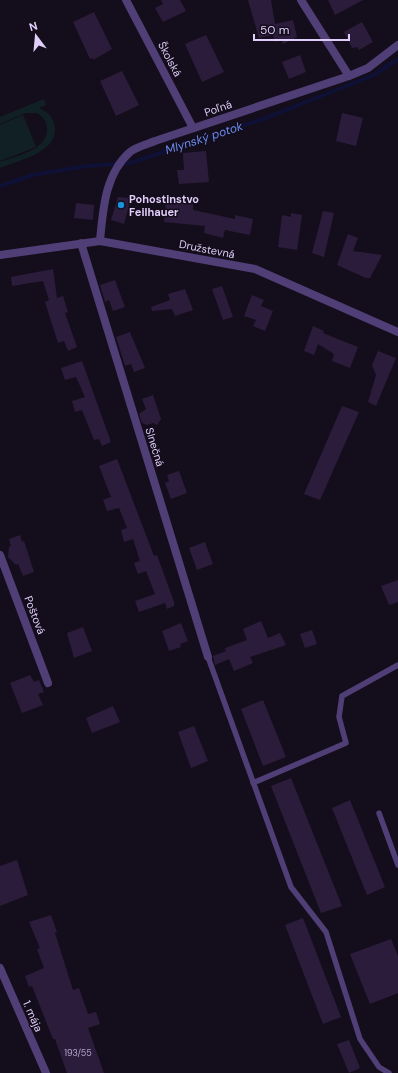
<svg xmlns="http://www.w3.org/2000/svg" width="398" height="1073" viewBox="0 0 398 1073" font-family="'DM Sans',sans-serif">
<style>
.green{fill:#112025}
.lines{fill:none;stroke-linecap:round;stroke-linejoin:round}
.stream{stroke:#0e1135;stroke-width:4}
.building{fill:#2b1c3b}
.service{stroke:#503e76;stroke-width:5.5}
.minor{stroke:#503e76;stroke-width:8}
.tertiary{stroke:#503e76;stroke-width:8}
.poi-dot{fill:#1892db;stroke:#140e1c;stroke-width:1.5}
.labels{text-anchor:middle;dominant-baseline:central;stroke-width:3;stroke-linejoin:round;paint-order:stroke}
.number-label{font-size:9px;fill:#b2a2ca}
.street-label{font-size:11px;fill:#dfcefa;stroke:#140e1c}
.poi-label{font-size:11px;font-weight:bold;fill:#dfcefa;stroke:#140e1c;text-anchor:start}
.water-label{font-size:12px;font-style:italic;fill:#688aee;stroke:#140e1c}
</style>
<rect width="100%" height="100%" fill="#140e1c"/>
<!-- green -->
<path class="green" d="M 44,99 L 46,105 L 39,108 C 46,111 52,116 54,123 C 62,152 19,160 0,168 L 0,162 C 16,156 49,150 47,128 C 47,121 43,117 37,113 L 25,113 L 0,124 L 0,117 Z
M 23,115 L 36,147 L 0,161 L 0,125 Z"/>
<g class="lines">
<!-- stream -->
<path class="stream" d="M 0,186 L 33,175 L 87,166 L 130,163 L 266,118 L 374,75 L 398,59"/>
</g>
<!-- building -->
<path class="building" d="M 161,0 L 180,0 L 186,11 L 163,22 L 155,8 L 163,4 Z
M 248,0 L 271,0 L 275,24 L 293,20 L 297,37 L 283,44 L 282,40 L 275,42 L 273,35 L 259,38 Z
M 328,0 L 363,0 L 335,15 Z
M 94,12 L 112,49 L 93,60 L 93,58 L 90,59 L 73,22 Z
M 362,22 L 373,42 L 359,50 L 357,47 L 352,48 L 344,32 Z
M 206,35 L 224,72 L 202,82 L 185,44 Z
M 300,55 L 306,72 L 289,79 L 282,62 Z
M 122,71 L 139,105 L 116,116 L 100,81 Z
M 342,113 L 363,118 L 356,146 L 336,141 Z
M 206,151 L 209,182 L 179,184 L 177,170 L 184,170 L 183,153 Z
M 118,197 L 131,198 L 124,224 L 111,220 Z
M 166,201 L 193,204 L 193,210 L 235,219 L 235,215 L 253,219 L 250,235 L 225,230 L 223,238 L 204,233 L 205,226 L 164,222 Z
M 76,203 L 94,205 L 93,220 L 74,218 Z
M 323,211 L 334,213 L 324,257 L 312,253 Z
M 291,213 L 302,215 L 297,250 L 278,247 L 282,215 L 291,217 Z
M 348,234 L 358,238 L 353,251 L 382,255 L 370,278 L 366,278 L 337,265 Z
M 53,269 L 57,298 L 63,296 L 68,312 L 65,313 L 77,347 L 68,351 L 64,341 L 58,343 L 45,302 L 49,300 L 43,281 L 12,286 L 11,277 Z
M 115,280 L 125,307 L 113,311 L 109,300 L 105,302 L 100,285 Z
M 222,286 L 233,317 L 223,320 L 212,289 Z
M 185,289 L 193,310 L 175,316 L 172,309 L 152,311 L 151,307 L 170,300 L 168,294 Z
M 252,295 L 264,300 L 261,306 L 273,311 L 265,331 L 253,326 L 256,320 L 244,316 Z
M 313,326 L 324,331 L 323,333 L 358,347 L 350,368 L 332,361 L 334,354 L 318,344 L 314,355 L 304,351 Z
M 130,332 L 145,368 L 134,372 L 131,364 L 125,366 L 116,337 Z
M 378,351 L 396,358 L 376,406 L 368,402 L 376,375 L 372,365 Z
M 82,361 L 111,442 L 102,446 L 99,439 L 94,440 L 82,410 L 75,412 L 72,401 L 85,397 L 76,377 L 65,380 L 61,368 Z
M 153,395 L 161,419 L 157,425 L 153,423 L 147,425 L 142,423 L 139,414 L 146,409 L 142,399 Z
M 342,406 L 359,412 L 320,500 L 304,494 Z
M 117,459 L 154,556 L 157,555 L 174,602 L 174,606 L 167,609 L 165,603 L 139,612 L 135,601 L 155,594 L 146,571 L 138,574 L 134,563 L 140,561 L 133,539 L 124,542 L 121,530 L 127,528 L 119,508 L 107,511 L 103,500 L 111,497 L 99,466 Z
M 179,471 L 187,493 L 171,499 L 165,483 L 169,481 L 167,475 Z
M 20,535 L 22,542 L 24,541 L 34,572 L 23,576 L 18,564 L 16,565 L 8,557 L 9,547 L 11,546 L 9,539 Z
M 205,542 L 213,564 L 197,570 L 189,548 Z
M 398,580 L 398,602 L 389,605 L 381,586 Z
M 261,621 L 268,638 L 280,633 L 286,645 L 250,657 L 253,663 L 234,671 L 229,659 L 215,665 L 213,656 L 226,651 L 225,648 L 247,640 L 243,629 Z
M 181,623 L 188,641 L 180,644 L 181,647 L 169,651 L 162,631 Z
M 83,627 L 92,651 L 74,658 L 67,633 Z
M 312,630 L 317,644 L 305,648 L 300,634 Z
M 30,675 L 34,682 L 39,680 L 44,692 L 38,694 L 43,705 L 22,713 L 10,683 Z
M 263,700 L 286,757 L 263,766 L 241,709 Z
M 113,706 L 120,722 L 92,733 L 86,718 Z
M 194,726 L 208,761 L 191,768 L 178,732 Z
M 291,778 L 342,906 L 321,913 L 271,786 Z
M 350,800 L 385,887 L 367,895 L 332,808 Z
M 17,860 L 28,895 L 0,906 L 0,866 Z
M 51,915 L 57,932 L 55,933 L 73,990 L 79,988 L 88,1014 L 96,1012 L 100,1024 L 88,1028 L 104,1073 L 67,1073 L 55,1039 L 53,1039 L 32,986 L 29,987 L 25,976 L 44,968 L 37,949 L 40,948 L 29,922 Z
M 303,918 L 341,1017 L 323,1024 L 285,925 Z
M 391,939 L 398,956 L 398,993 L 370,1004 L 350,954 Z
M 349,1040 L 360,1068 L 349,1073 L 337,1044 Z"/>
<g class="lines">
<!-- service -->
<path class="service" d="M 208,657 L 291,887 L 326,932 L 360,1039 L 379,1067 L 389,1073
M 253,783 L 346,743 L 339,717 L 342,696 L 398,665
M 379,813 L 398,865"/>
<!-- minor -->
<path class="minor" d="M 126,0 L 193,128
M 301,0 L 349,76
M 100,241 C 103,209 105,174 130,152 C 136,147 148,144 155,141 L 349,76 L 368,68 L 398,45
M 81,243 L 208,657
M 0,255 L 100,241 L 255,269 L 398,332
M 0,555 L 48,683"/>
<!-- tertiary -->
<path class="tertiary" d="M 0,968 L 46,1073"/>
</g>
<!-- markers -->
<circle class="poi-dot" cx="121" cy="205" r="4"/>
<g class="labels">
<!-- number labels -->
<g class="number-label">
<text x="78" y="1053">193/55</text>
</g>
<!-- street labels -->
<g class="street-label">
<text transform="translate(170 59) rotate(62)">Školská</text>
<text transform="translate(218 108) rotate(-19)">Poľná</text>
<text transform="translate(207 249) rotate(11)">Družstevná</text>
<text transform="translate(155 447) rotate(73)">Slnečná</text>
<text transform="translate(35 615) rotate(69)">Poštová</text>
<text transform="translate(33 1016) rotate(66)">1. mája</text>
</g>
<!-- poi labels -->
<g class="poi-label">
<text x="129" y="199">Pohostinstvo<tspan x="129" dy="13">Feilhauer</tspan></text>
</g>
<!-- water labels -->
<g class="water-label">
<text transform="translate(204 138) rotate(-18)">Mlynský potok</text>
</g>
</g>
<!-- north arrow -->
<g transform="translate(36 36) rotate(344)" stroke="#140e1c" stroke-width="3" paint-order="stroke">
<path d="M0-3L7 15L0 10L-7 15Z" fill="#dfcefa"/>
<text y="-6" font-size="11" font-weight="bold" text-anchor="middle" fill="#dfcefa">N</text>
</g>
<!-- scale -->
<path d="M254 34v6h95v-6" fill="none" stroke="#dfcefa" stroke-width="2"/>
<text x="260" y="34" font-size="12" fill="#dfcefa" stroke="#140e1c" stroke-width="3" paint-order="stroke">50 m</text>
</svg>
